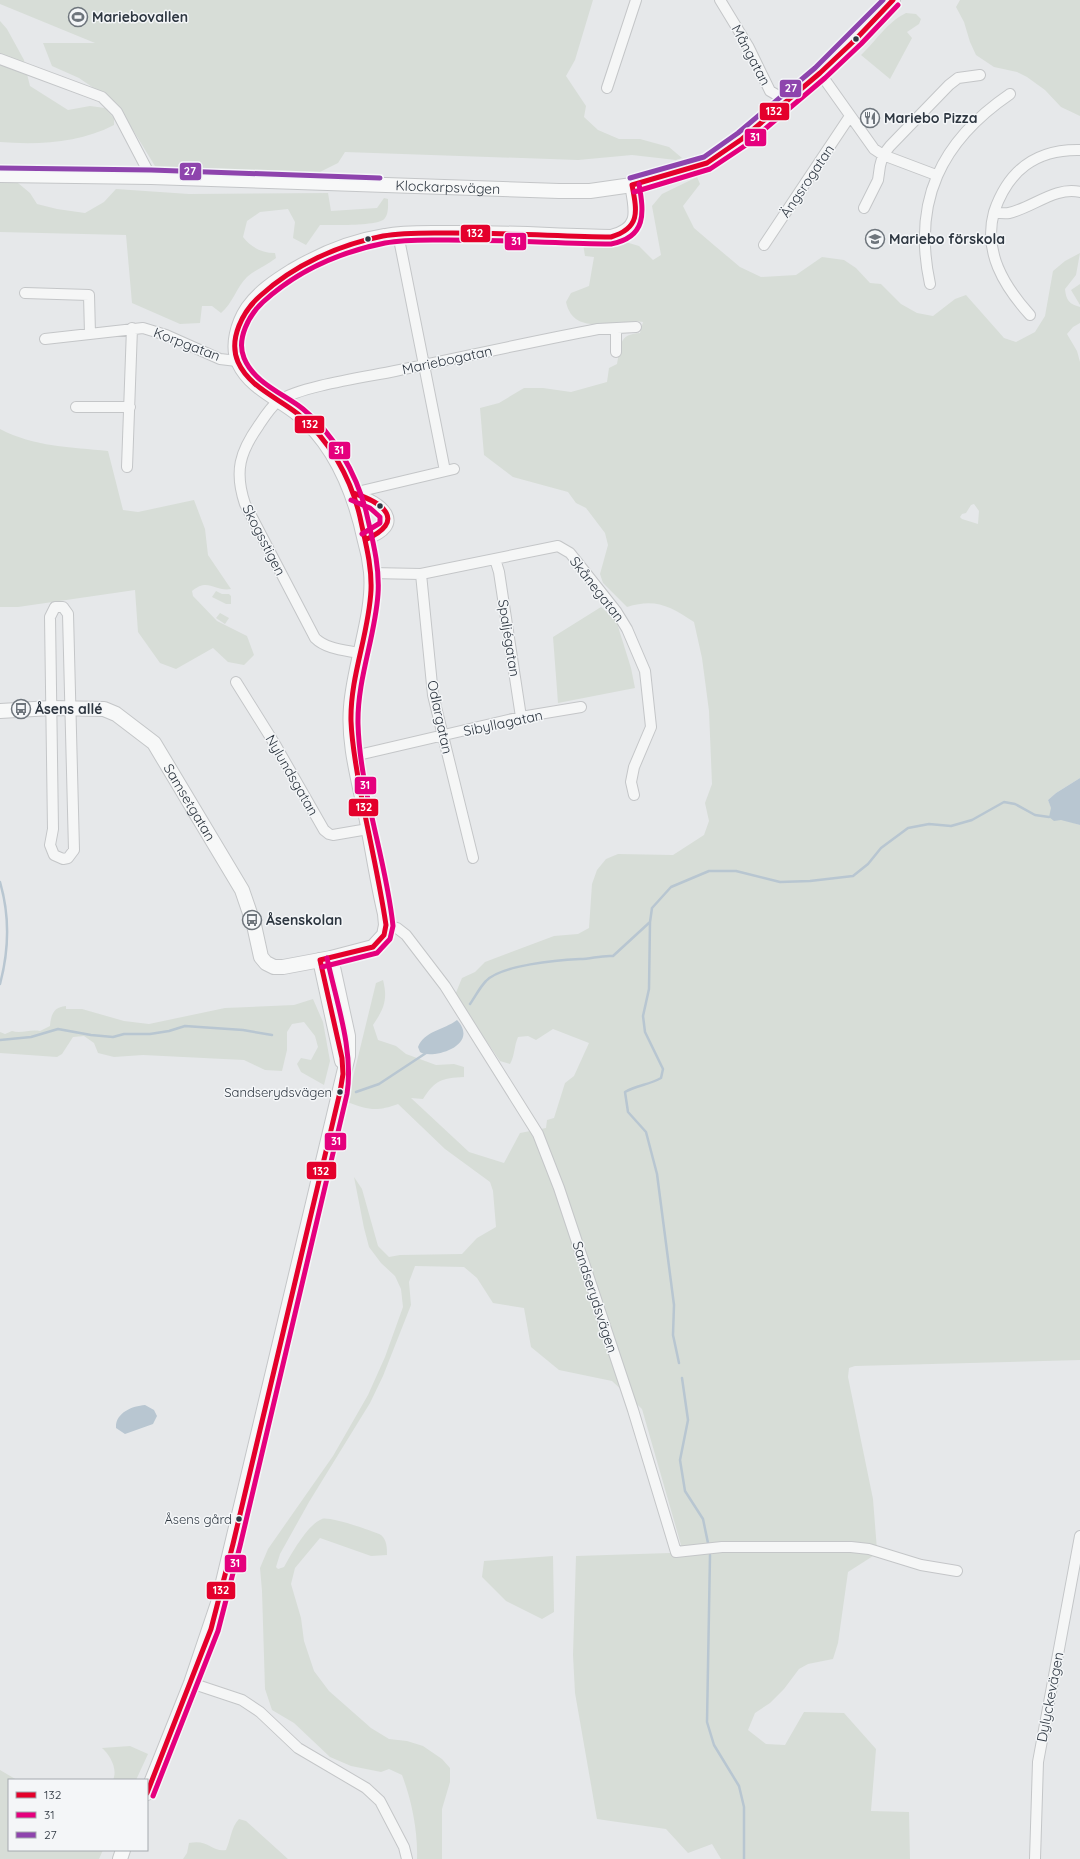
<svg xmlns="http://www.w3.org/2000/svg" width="1080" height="1859" viewBox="0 0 1080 1859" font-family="Quicksand,sans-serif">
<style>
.green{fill:#d7ddd7;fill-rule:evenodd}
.water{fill:#b8c6d1}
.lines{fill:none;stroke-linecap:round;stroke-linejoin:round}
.stream{stroke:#b8c6d1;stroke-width:2.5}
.street-casing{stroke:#c4c6c8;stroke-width:12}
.secondary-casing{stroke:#c4c6c8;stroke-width:16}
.street{stroke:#f5f6f6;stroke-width:10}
.secondary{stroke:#f7f8f8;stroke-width:14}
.bus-1-casing{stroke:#f4f6f8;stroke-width:8}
.bus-2-casing{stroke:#f4f6f8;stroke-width:8}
.bus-3-casing{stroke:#f4f6f8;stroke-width:8}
.bus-1{stroke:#e4002b;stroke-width:5}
.bus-2{stroke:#e5007d;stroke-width:5}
.bus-3{stroke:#8e44ad;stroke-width:5}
.bus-dot{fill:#2e3741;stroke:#f4f6f8;stroke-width:1.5}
.labels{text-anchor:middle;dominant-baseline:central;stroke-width:3;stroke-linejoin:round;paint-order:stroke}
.bus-label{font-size:13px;fill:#2e3741;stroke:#f4f6f8;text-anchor:end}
.poi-label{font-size:14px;font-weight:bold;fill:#2e3741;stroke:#f4f6f8;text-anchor:start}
.street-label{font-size:14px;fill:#2e3741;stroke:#f4f6f8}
.line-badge{stroke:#f4f6f8;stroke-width:1.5}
.badge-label{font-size:11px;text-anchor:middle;font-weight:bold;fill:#fff}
</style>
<rect width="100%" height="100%" fill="#e6e8ea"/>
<!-- green -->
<path class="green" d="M 0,0 L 593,0 L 575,60 L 566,76 L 586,106 L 584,117 L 598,130 L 619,139 L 640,139 L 669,147 L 682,158 L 676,160 L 632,155 L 578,160 L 345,152 L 338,163 L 314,175 L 158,171 L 117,104 L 79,78 L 52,66 L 43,43 L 95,43 L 0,4 Z
M 960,0 L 1080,0 L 1080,116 L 1061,107 L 1045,90 L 1027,77 L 1017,72 L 994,67 L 976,55 L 970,42 L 964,22 L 956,7 Z
M 906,13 L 916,14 L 921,19 L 919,24 L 907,32 L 912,38 L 890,79 L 861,55 C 877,40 886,23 906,13 Z
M 0,21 L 7,29 L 24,60 L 25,65 L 0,54 Z
M 0,63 L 27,74 L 30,86 L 68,110 L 90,106 L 105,108 L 114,118 L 114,125 C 80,143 38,145 0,142 Z
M 697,177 L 700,184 L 683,206 L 694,228 L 715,246 L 740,267 L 761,277 L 796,275 L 822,257 L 844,260 L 856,268 L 870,283 L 881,284 L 901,304 L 917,313 L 933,316 L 955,299 L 966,295 L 1004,338 L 1016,342 L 1035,332 L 1045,316 L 1053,271 L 1065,261 L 1080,253 L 1076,275 L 1065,289 C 1066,300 1069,304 1080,307 L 1080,323 L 1073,327 L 1067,334 L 1077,351 L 1080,362 L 1080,778 L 1056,793 L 1048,800 C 1056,821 1062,819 1080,825 L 1080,1360 L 855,1366 L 849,1368 L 848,1377 L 873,1499 L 877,1550 L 873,1556 L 848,1572 L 838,1643 L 833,1659 L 808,1664 L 799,1669 L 784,1689 L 770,1703 L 755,1713 L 748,1730 L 766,1744 L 785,1745 L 804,1712 L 844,1713 L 876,1749 L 871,1811 L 909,1812 L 910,1859 L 721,1859 L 712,1844 L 688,1853 L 666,1829 L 597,1819 L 575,1693 L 573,1655 L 576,1556 L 670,1553 L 681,1545 L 642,1409 L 612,1381 L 559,1370 L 531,1347 L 524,1308 L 493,1303 L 477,1278 L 464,1267 L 415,1266 L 409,1282 L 411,1305 L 383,1376 L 370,1403 L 309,1502 L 280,1554 L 276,1567 L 278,1569 L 284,1567 C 292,1553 307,1525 322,1519 C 328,1516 374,1531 381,1535 C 387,1540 387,1548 387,1555 L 371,1556 L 320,1538 L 295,1568 L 291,1584 L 301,1618 L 304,1641 L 314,1671 L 329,1691 L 371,1728 L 389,1739 L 407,1741 L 423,1746 L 442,1759 L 450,1768 L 450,1782 L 442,1809 L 442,1859 L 417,1859 C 418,1832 412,1801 402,1775 L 389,1769 L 381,1772 L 351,1766 L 330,1757 L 294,1723 L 272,1710 L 265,1689 L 262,1591 L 260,1568 L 268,1549 L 333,1456 L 368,1395 L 385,1357 L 403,1307 L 401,1289 L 395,1276 L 381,1263 L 369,1247 L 364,1228 L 354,1177 L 362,1189 L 378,1246 L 389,1257 L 400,1255 L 462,1254 L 477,1238 L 496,1227 L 493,1191 L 490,1182 L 445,1149 L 398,1104 C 376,1112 369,1110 347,1102 L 376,983 L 383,980 C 388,999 384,1009 373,1025 L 378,1040 L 396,1046 L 406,1054 L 436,1065 L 454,1064 L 464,1067 L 464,1077 C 442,1078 435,1080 423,1099 L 411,1098 L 469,1152 L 504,1163 L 520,1133 L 546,1128 L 547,1120 L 554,1118 L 565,1083 L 574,1076 L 589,1043 L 553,1029 L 536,1040 L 528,1036 L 518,1037 C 514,1046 515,1055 510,1064 L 500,1061 L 455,995 L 462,978 L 475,972 L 485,962 L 554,936 L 578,934 L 589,928 L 592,884 L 597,870 L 606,859 L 618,854 L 673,855 L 704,835 L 709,821 L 705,803 L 712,784 L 709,711 L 702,658 L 694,622 C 670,606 655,598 627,607 L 603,583 L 600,574 L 608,545 L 605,533 L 586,508 L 576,503 L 568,492 L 513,477 L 484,455 L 480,408 L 499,403 L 524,388 L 543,388 L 571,392 L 607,382 L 609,368 L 617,364 C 621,346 618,334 640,333 L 643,322 C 618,318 574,339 566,302 L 571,293 L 589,286 L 594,257 L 585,256 L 583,244 L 619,240 L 639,246 L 653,260 L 661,255 L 652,206 L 662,194 ZM 974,504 L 979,511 L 978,524 L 962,519 L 960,517 L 962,514 L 966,513 L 971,505 Z
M 0,182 L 18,183 L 30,193 L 37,204 L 57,209 L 85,213 L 104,202 L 116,189 L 189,194 L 328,193 L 331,211 L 377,208 L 384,198 L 388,199 C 388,205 389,216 383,220 C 373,226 333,225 320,225 L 306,245 L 293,238 L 295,222 L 288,209 L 260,212 L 247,221 L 243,237 C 251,247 261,253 275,253 L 276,258 C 267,265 255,270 247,277 C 236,288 233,303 221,313 L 212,306 L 202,306 L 200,323 L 180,324 L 132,303 L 126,235 L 0,232 Z
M 1080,278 L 1080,305 L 1071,290 L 1080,284 Z
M 0,429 C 34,447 71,447 108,451 L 123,510 L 138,512 L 194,500 L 205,529 L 208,555 L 231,589 C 215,592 208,577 192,591 L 193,596 L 217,621 L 247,636 L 254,655 L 244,665 L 228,662 L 213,648 L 176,669 L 160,663 L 138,632 L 135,590 L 18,607 L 0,607 Z
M 216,591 L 222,594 L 229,594 L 231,596 L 231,604 L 226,604 L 212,597 Z
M 601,607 L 616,620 L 631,668 L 635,688 L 558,703 L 553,637 Z
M 220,613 L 229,618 L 225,624 L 216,618 Z
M 313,999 L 323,1022 L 330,1061 L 324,1085 L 301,1072 L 297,1064 L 301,1058 L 311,1060 L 318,1047 L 315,1036 L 304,1022 L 292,1024 L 287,1032 L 287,1050 L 282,1071 L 265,1070 L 244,1060 L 143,1055 L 114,1057 L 98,1053 L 94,1043 L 84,1036 L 73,1037 L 62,1054 L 57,1057 L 0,1053 L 0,1032 L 5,1034 L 12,1031 C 21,1034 30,1029 40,1031 L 50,1026 C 51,1014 54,1007 66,1006 L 66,1009 L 82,1009 L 124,1021 L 149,1024 L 225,1008 L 294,1005 Z
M 553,1556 L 554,1612 L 542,1619 L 506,1601 L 482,1577 L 484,1561 Z
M 130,1746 L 148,1754 L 136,1780 L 113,1780 C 118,1769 110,1755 102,1748 Z
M 0,1770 L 17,1780 L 9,1780 L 9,1850 L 103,1850 L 99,1859 L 0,1859 Z
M 239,1819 L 246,1821 L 288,1859 L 183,1859 L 187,1853 L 189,1843 C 209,1839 211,1852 226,1850 C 231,1839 231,1827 239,1819 Z"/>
<!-- water -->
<path class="water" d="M 1080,778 L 1080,825 L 1061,820 L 1054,821 L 1049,817 L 1051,808 L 1048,800 L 1056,793 Z
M 457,1020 C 481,1046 431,1060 420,1052 L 418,1047 C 424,1031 444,1030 457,1020 Z
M 145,1405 L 154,1410 L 157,1416 L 153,1424 L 125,1434 L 116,1428 C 115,1413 132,1406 145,1405 Z"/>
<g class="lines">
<!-- stream -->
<path class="stream" d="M 0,882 C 10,916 9,950 0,984
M 650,922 L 649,989 L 643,1016 L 645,1032 L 663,1069 L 661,1078 C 649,1085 637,1085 625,1092 L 628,1112 L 646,1132 L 657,1174 L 674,1305 L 673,1335 L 679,1363
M 470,1004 C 475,997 480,987 486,981 C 501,965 558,960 580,959 C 591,959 601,955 613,956 L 650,922 L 652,908 L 671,887 L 709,871 L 736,871 L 780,882 L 810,881 L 853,876 L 868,864 L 881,848 L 908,828 L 929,824 L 951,826 L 972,820 L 1004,802 L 1015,804 L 1035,815 L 1049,817
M 0,1040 L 31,1037 L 58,1029 L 91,1035 L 113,1037 L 124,1034 L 150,1034 L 169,1031 L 185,1026 L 243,1030 L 272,1035
M 356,1092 L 379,1084 L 426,1053
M 682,1378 L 688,1420 L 680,1460 L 685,1491 L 703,1519 L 708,1543
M 710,1555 L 707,1722 L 714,1745 L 739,1786 L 744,1807 L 744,1859"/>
<!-- street casing -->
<g class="street-casing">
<path id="street" d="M 720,0 L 748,46 L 770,91 L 782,98 L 790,98
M 0,59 L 102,97 L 117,112 L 151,177
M 820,73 L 874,149 L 883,155 L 936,175
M 607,88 L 636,0
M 1080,150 C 1035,149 1008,171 994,212 C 999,213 1004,214 1009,213 C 1032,208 1056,186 1080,192
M 864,208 L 878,180 L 880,166 L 883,155 L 890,146 L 949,85 L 958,78 L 980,75
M 994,212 C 983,252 1004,286 1030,315
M 398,234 L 445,471
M 764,245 L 850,116
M 930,284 C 912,201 941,141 1010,94
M 25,293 L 89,295 L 90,334
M 45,339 L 143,328 L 166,335 L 220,359 L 237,361
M 616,352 L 616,329
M 76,407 L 130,407
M 127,467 L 132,328
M 353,493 L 454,469
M 353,493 C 383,501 409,525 365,540
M 495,559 L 499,572 L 521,717
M 371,573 L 421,574 L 558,546 L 570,553 L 616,611 L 627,629 L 645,671 L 651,727 L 634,767 L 631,782 L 634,795
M 421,574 L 433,695 L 473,858
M 55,607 L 63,607 L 68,614 L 74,850 L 68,858 L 63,859 L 54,855 L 50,845 L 53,829 L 50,617 Z
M 359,653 C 344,650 326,649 315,638 L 245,504 C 234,471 240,452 259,425 C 265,416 270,408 278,401 C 301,386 366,377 395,371 C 463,357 530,342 598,329 L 636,327
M 236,682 L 276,746 L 324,830 L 329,834 L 333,835 L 368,829
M 354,756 L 521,717 L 581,707
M 386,925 L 397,928 L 406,935 L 445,986 L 538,1134 L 559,1188 L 633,1410 L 676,1552 L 722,1547 L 851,1547 L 869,1549 L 921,1565 L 957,1571
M 191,1683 L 242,1700 L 260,1712 L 298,1748 L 366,1788 L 380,1801 L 404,1847 L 407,1859
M 1035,1859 L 1038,1762 L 1080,1536"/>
</g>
<!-- secondary casing -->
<g class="secondary-casing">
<g id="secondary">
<path id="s1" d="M 0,175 L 151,177 L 559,191 L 590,191 L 632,185 L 707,163 L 742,139 L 820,73 L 856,39 L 893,0"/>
<path id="s2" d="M 0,711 L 51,708 L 104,709 L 116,714 L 154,743 L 242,890 L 254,925 L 261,957 L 266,963 L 274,967 L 283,967 L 331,958 L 373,947 L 384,935 L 386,925 L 385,914 C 377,880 372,845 365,811 C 358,777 348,742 351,707 C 354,664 375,613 371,572 C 370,562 368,551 365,541 C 355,494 336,445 298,414 C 278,398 250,387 239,363 C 231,346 238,323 248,308 C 259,292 276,281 292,271 C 319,255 353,241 385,236 C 405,232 427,233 448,233 C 502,232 556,236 611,237 C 642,230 637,211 632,185"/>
<path d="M 320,960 L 342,1061"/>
<path d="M 147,1793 L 191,1683 L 218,1603 L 348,1056 L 348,1036 L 331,958"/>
<path d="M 120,1859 L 123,1850"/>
</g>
</g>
<!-- street -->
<use href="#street" class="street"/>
<!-- secondary -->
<use href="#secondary" class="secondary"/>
<!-- bus-1 casing -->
<g class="bus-1-casing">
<path id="bus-1" d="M 632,185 L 707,163 L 742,139 L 820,73 L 856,39 L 893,0
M 353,493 C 384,503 407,521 365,540
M 320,960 L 373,947 L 384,935 L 386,925 C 380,885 371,845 363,805 C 358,777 352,749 351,721 C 350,676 369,634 371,590 C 372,565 365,541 360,517 C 351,478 329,439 298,414 C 278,398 249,387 238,362 C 228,339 243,311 260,296 C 294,265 338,245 383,236 C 405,232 429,233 452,233 C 505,233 558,236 611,237 C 641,228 637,211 632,185
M 147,1793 L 211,1629 L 233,1544 L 340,1092 L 343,1074 L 342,1058 L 320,960"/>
</g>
<!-- bus-2 casing -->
<g class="bus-2-casing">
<path id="bus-2" d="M 634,192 L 710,169 L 746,145 L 825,78 L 861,44 L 898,5
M 351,500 L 370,508 L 380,517 L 380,523 L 362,534
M 322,967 L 377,953 L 390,939 L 393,926 C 386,858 360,792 358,724 C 357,679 375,638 378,594 C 380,566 372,538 366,511 C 356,473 334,434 303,409 C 284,394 254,383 244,358 C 236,339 249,315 263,302 C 297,271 340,252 385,243 C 406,239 427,240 448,240 C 502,240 556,243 611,244 C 647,237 644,213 639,184
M 153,1796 L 218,1631 L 240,1546 L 347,1094 C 354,1050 336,1001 327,958"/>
</g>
<!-- bus-3 casing -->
<g class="bus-3-casing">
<path id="bus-3" d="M 0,168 L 151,170 L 380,178
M 630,178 L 704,157 L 738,133 L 815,68 L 883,0"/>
</g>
<!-- bus-1 -->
<use href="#bus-1" class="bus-1"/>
<!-- bus-2 -->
<use href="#bus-2" class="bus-2"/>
<!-- bus-3 -->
<use href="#bus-3" class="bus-3"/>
</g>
<!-- icons -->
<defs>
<g id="stadium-ring" transform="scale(1)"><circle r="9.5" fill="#f4f6f8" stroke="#6e757c" stroke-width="1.5"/><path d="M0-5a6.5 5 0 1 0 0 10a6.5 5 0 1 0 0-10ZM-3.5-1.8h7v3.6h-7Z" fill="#6e757c"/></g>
<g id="restaurant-ring" transform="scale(1)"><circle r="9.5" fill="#f4f6f8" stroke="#6e757c" stroke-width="1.5"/><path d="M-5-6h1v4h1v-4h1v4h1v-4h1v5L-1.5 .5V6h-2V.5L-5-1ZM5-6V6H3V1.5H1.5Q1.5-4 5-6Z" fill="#6e757c"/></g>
<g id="school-ring" transform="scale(1)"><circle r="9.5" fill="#f4f6f8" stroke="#6e757c" stroke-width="1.5"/><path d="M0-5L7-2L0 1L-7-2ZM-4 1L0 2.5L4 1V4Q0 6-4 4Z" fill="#6e757c"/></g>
<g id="bus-ring" transform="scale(1)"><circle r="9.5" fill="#f4f6f8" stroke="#6e757c" stroke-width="1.5"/><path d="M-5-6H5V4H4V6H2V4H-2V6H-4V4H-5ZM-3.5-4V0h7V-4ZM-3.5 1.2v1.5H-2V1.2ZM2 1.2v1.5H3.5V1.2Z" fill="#6e757c"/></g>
</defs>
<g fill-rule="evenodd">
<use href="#stadium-ring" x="78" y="17"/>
<use href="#restaurant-ring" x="870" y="118"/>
<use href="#school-ring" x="875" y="239"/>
<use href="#bus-ring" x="21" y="709"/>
<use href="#bus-ring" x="252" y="920"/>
</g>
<!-- markers -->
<g class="bus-dot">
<circle cx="856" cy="39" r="3.5"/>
<circle cx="368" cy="239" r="3.5"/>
<circle cx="380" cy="506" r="3.5"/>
<circle cx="340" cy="1092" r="3.5"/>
<circle cx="239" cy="1519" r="3.5"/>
</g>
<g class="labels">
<!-- bus labels -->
<g class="bus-label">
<text x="332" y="1092">Sandserydsvägen</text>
<text x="232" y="1519">Åsens gård</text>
</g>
<!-- poi labels -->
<g class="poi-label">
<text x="92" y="17">Mariebovallen</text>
<text x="884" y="118">Mariebo Pizza</text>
<text x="889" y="239">Mariebo förskola</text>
<text x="35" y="709">Åsens allé</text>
<text x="266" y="920">Åsenskolan</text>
</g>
<!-- street labels -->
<g class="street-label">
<text transform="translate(751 55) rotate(62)">Mångatan</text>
<text transform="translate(807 181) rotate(-56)">Ängsrogatan</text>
<text stroke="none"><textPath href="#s1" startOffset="448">Klockarpsvägen</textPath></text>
<text transform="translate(187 344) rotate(21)">Korpgatan</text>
<text transform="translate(447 360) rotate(-12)">Mariebogatan</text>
<text transform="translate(264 540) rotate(63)">Skogsstigen</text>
<text transform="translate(597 589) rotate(52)">Skånegatan</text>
<text transform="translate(509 638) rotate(81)">Spaljégatan</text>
<text transform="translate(440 717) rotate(78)">Odlargatan</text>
<text transform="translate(503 723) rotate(-12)">Sibyllagatan</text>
<text transform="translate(292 775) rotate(60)">Nylundsgatan</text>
<text stroke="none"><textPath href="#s2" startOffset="234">Samsetgatan</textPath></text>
<text transform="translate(595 1297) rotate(72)">Sandserydsvägen</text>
<text transform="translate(1050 1697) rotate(-79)">Dylyckevägen</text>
</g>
</g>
<g class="line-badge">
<rect x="779" y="79" width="23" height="19" rx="4" fill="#8e44ad"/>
<rect x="759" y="102" width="31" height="19" rx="4" fill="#e4002b"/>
<rect x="744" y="128" width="23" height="19" rx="4" fill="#e5007d"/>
<rect x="179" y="162" width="23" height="19" rx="4" fill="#8e44ad"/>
<rect x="460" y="224" width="31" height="19" rx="4" fill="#e4002b"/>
<rect x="504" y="232" width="23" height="19" rx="4" fill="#e5007d"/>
<rect x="294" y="415" width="31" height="19" rx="4" fill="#e4002b"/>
<rect x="328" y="441" width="23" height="19" rx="4" fill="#e5007d"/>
<rect x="354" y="776" width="23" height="19" rx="4" fill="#e5007d"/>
<rect x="348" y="798" width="31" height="19" rx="4" fill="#e4002b"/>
<rect x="324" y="1132" width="23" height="19" rx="4" fill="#e5007d"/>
<rect x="306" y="1161" width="31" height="19" rx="4" fill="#e4002b"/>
<rect x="224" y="1554" width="23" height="19" rx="4" fill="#e5007d"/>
<rect x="206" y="1581" width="30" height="19" rx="4" fill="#e4002b"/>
</g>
<g class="badge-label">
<text x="791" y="92">27</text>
<text x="774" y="115">132</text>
<text x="755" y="141">31</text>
<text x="190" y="175">27</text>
<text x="475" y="237">132</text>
<text x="516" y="245">31</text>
<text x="310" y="428">132</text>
<text x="339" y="454">31</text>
<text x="365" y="789">31</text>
<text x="364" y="811">132</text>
<text x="336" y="1145">31</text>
<text x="321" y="1175">132</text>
<text x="235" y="1567">31</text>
<text x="221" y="1594">132</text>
</g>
<!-- legend -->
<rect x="8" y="1779" width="140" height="72" fill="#f4f6f8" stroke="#a5aaaf"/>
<rect x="16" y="1792" width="20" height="6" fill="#e4002b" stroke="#a5aaaf"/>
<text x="44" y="1799" font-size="12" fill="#2e3741">132</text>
<rect x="16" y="1812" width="20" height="6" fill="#e5007d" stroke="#a5aaaf"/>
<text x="44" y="1819" font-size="12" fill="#2e3741">31</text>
<rect x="16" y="1832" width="20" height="6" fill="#8e44ad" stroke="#a5aaaf"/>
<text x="44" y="1839" font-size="12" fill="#2e3741">27</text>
</svg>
